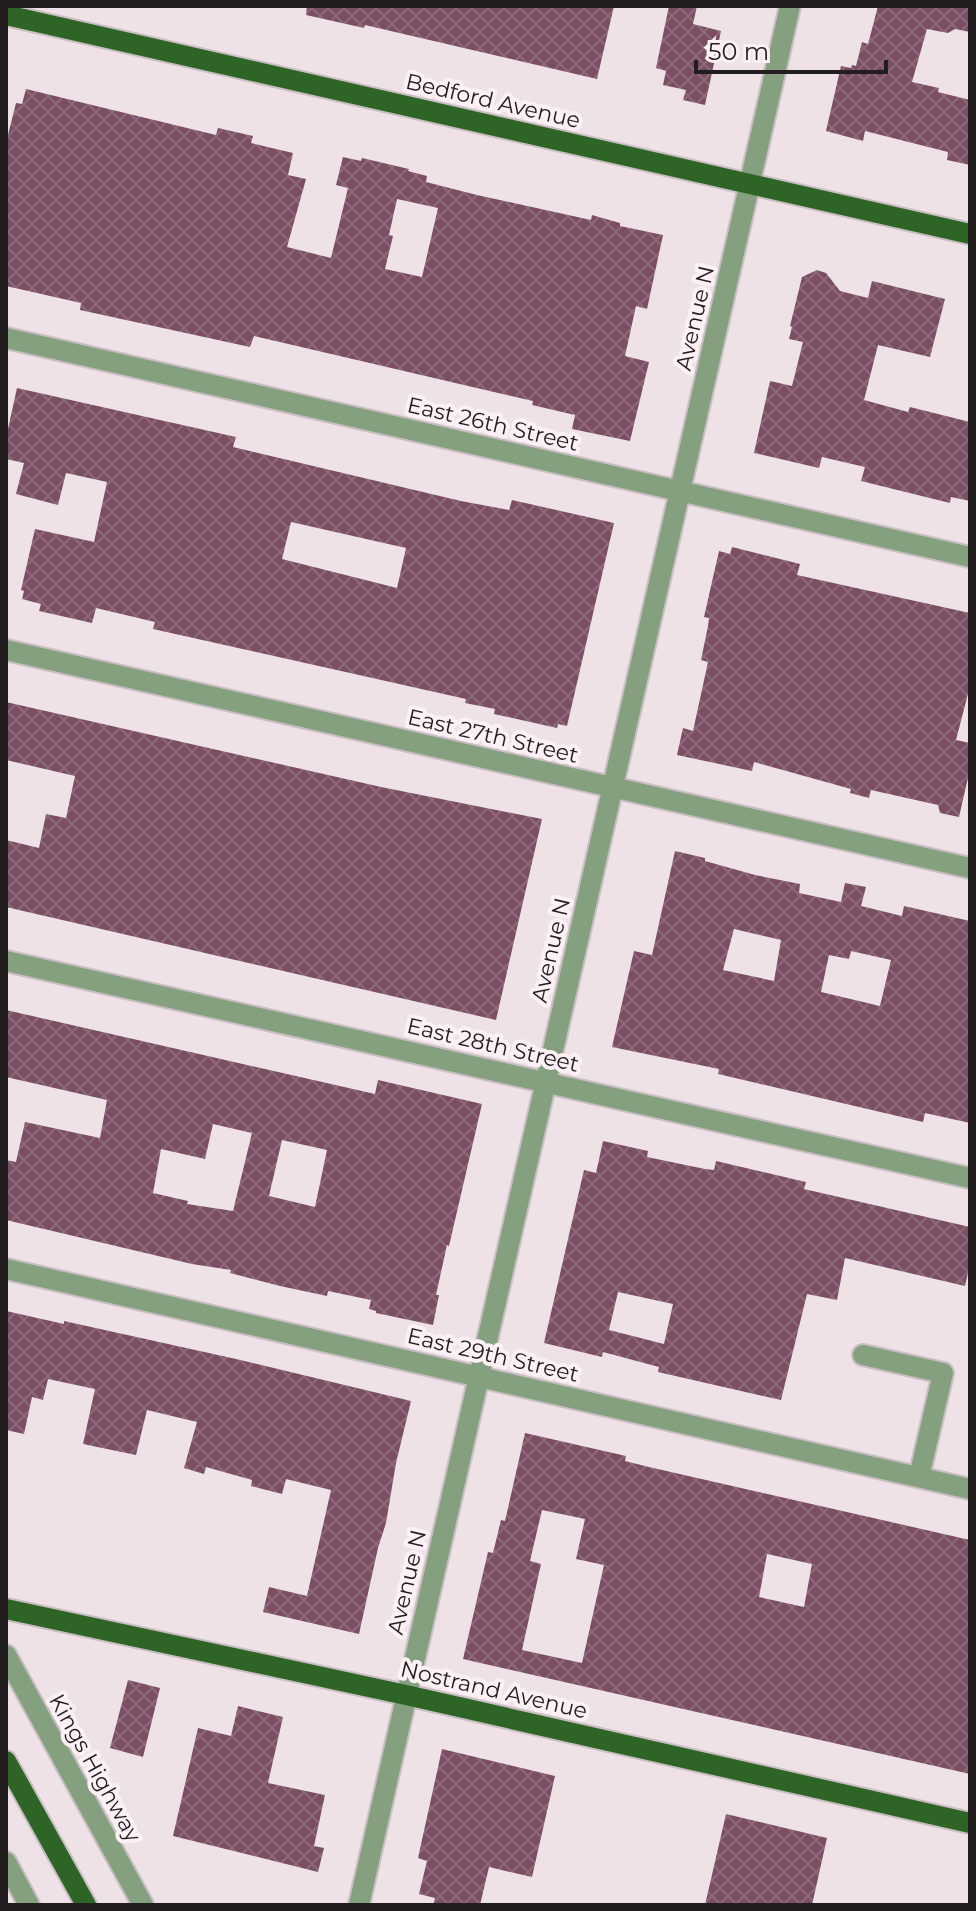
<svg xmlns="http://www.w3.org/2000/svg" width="976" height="1911" viewBox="0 0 976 1911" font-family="Montserrat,sans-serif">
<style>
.building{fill:url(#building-cross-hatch);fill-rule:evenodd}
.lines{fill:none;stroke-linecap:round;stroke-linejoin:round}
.minor-casing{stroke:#c9bfc3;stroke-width:24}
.major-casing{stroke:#c9bfc3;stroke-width:24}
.minor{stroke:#84a07f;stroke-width:20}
.major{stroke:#2f6427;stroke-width:20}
.labels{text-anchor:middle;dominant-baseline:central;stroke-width:8;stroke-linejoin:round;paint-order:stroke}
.street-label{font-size:22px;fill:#221e1f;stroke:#fbf0f4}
</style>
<defs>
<pattern id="building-cross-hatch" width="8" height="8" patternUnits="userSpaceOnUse" patternTransform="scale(2)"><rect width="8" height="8" fill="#7b4e63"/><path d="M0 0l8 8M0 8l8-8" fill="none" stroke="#8c6a79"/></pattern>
</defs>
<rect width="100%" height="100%" fill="#eee2e7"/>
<!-- building -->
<path class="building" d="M 307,6 L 614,6 L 597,79 L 365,25 L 364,28 L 306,15 Z
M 669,6 L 697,6 L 693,24 L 721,31 L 705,105 L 683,100 L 686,90 L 663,85 L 666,71 L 656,68 Z
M 878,6 L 970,6 L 970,32 L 955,29 L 948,33 L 927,29 L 912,82 L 939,88 L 938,92 L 970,100 L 970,165 L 947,160 L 948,152 L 865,131 L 863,141 L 826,131 L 841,66 L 851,68 L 852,65 L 856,66 L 862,42 L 868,44 Z
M 26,89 L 216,135 L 218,128 L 253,136 L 251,143 L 293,153 L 288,175 L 306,179 L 287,247 L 331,258 L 348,188 L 336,185 L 343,157 L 361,161 L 362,158 L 409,169 L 408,171 L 427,176 L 426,182 L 477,195 L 591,220 L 592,215 L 620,223 L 620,226 L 663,235 L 647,309 L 636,306 L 625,356 L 649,362 L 630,441 L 572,429 L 575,415 L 532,405 L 533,401 L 254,336 L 250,347 L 80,310 L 81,303 L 6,286 L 6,143 L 16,103 L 22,104 ZM 397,199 L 438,208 L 422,277 L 385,269 L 393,236 L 389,235 Z
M 817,270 L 826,273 L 840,291 L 868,298 L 872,281 L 945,299 L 930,357 L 878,345 L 864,400 L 908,412 L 910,407 L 970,422 L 970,501 L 951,497 L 950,503 L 861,481 L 865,467 L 822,457 L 819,468 L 754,453 L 770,381 L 792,386 L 803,342 L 789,339 L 792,327 L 790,326 L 802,277 Z
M 17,388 L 236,437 L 233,447 L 461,501 L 509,510 L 512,500 L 614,523 L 567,726 L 558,724 L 557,728 L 494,714 L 495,709 L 465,703 L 466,699 L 153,629 L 155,622 L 96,608 L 92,623 L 39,611 L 41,604 L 22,599 L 24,591 L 21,590 L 35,529 L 94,542 L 107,482 L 66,473 L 58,505 L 16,494 L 24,463 L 6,459 L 6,438 ZM 291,522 L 406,548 L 397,588 L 282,559 Z
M 732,547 L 800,564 L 797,575 L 970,613 L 970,686 L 956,740 L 970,743 L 970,769 L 959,817 L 940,813 L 938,805 L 871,790 L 869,798 L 850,793 L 851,789 L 754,762 L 752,771 L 677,755 L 683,728 L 693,731 L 708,662 L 701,660 L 708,626 L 709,618 L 704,617 L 719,551 L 730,554 Z
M 6,702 L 381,787 L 542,819 L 496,1020 L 6,907 L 6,840 L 39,848 L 46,814 L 66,818 L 75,776 L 6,760 Z
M 675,851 L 705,858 L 705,861 L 755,875 L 800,884 L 799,893 L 841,902 L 845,883 L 866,887 L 861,906 L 902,916 L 904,906 L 970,921 L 970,1123 L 925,1113 L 923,1122 L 718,1074 L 719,1069 L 612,1047 L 634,951 L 652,955 ZM 734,929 L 781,940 L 774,981 L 723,970 ZM 851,951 L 891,960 L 880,1006 L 821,992 L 829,955 L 849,959 Z
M 6,1010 L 375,1094 L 378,1080 L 482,1104 L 449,1246 L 447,1245 L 436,1295 L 439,1295 L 433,1325 L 376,1313 L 376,1311 L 369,1309 L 371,1300 L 328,1291 L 327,1296 L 280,1286 L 230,1273 L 231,1270 L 192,1264 L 6,1220 L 6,1160 L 16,1162 L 25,1122 L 100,1138 L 107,1100 L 6,1077 ZM 213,1124 L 252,1133 L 233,1211 L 187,1204 L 188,1201 L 153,1193 L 161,1149 L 205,1159 ZM 282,1140 L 327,1150 L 315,1207 L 269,1196 Z
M 603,1141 L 648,1151 L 647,1157 L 705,1169 L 714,1170 L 716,1161 L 806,1182 L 804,1189 L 970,1227 L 970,1264 L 965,1286 L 845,1258 L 837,1300 L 807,1294 L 781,1400 L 658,1372 L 659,1367 L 603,1352 L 602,1357 L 544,1343 L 584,1170 L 596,1173 ZM 618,1292 L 673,1304 L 664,1344 L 609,1330 Z
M 6,1311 L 64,1324 L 64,1321 L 236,1359 L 411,1401 L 396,1463 L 386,1523 L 378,1548 L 359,1634 L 263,1612 L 269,1587 L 307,1596 L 331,1490 L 286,1479 L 282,1494 L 251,1486 L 252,1480 L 206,1467 L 204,1474 L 184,1468 L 197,1422 L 147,1410 L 136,1455 L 83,1444 L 95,1389 L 48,1379 L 43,1400 L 32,1397 L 24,1434 L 6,1430 Z
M 525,1433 L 626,1456 L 625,1461 L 649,1467 L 970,1540 L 970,1774 L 463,1659 L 488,1552 L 493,1553 L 501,1520 L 505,1521 ZM 542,1510 L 585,1519 L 576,1559 L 604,1565 L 582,1663 L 522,1650 L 541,1564 L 530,1561 ZM 767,1554 L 812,1564 L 804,1607 L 759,1597 Z
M 128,1680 L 160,1688 L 143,1757 L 110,1748 Z
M 238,1706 L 283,1717 L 268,1783 L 325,1795 L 314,1846 L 324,1848 L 318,1872 L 173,1836 L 198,1728 L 231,1736 Z
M 442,1749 L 555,1776 L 532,1877 L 489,1867 L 480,1905 L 433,1905 L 435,1898 L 419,1894 L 427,1861 L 418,1858 Z
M 726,1814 L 827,1838 L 812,1905 L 705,1905 Z"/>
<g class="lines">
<!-- minor casing -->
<g class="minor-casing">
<path id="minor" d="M 6,338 L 970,557
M 6,650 L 970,868
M 6,961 L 970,1178
M 6,1269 L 970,1489
M 863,1355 L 943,1373 L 919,1477
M 6,1655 L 143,1905
M 6,1862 L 29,1905
M 359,1905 L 790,6"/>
</g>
<!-- major casing -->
<g class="major-casing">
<path id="major" d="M 6,15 L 970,234
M 6,1609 L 406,1695 L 970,1823
M 6,1761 L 86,1905"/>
</g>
<!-- minor -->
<use href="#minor" class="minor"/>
<!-- major -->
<use href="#major" class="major"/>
</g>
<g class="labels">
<!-- street labels -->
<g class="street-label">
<text transform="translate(493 101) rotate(13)">Bedford Avenue</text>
<text transform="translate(695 318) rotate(-77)">Avenue N</text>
<text transform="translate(493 424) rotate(13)">East 26th Street</text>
<text transform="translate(493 736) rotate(13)">East 27th Street</text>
<text transform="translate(551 950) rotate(-77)">Avenue N</text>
<text transform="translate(493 1045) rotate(13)">East 28th Street</text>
<text transform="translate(493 1355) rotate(13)">East 29th Street</text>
<text transform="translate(407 1582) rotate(-77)">Avenue N</text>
<text transform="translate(494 1690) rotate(13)">Nostrand Avenue</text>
<text transform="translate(95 1768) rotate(61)">Kings Highway</text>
</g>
</g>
<!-- border -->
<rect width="976" height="1911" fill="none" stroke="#221e1f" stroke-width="16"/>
<!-- scale -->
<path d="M696 60v12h190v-12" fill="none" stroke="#221e1f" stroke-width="4"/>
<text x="708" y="60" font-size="24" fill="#221e1f" stroke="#fbf0f4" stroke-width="6" paint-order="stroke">50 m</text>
</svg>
